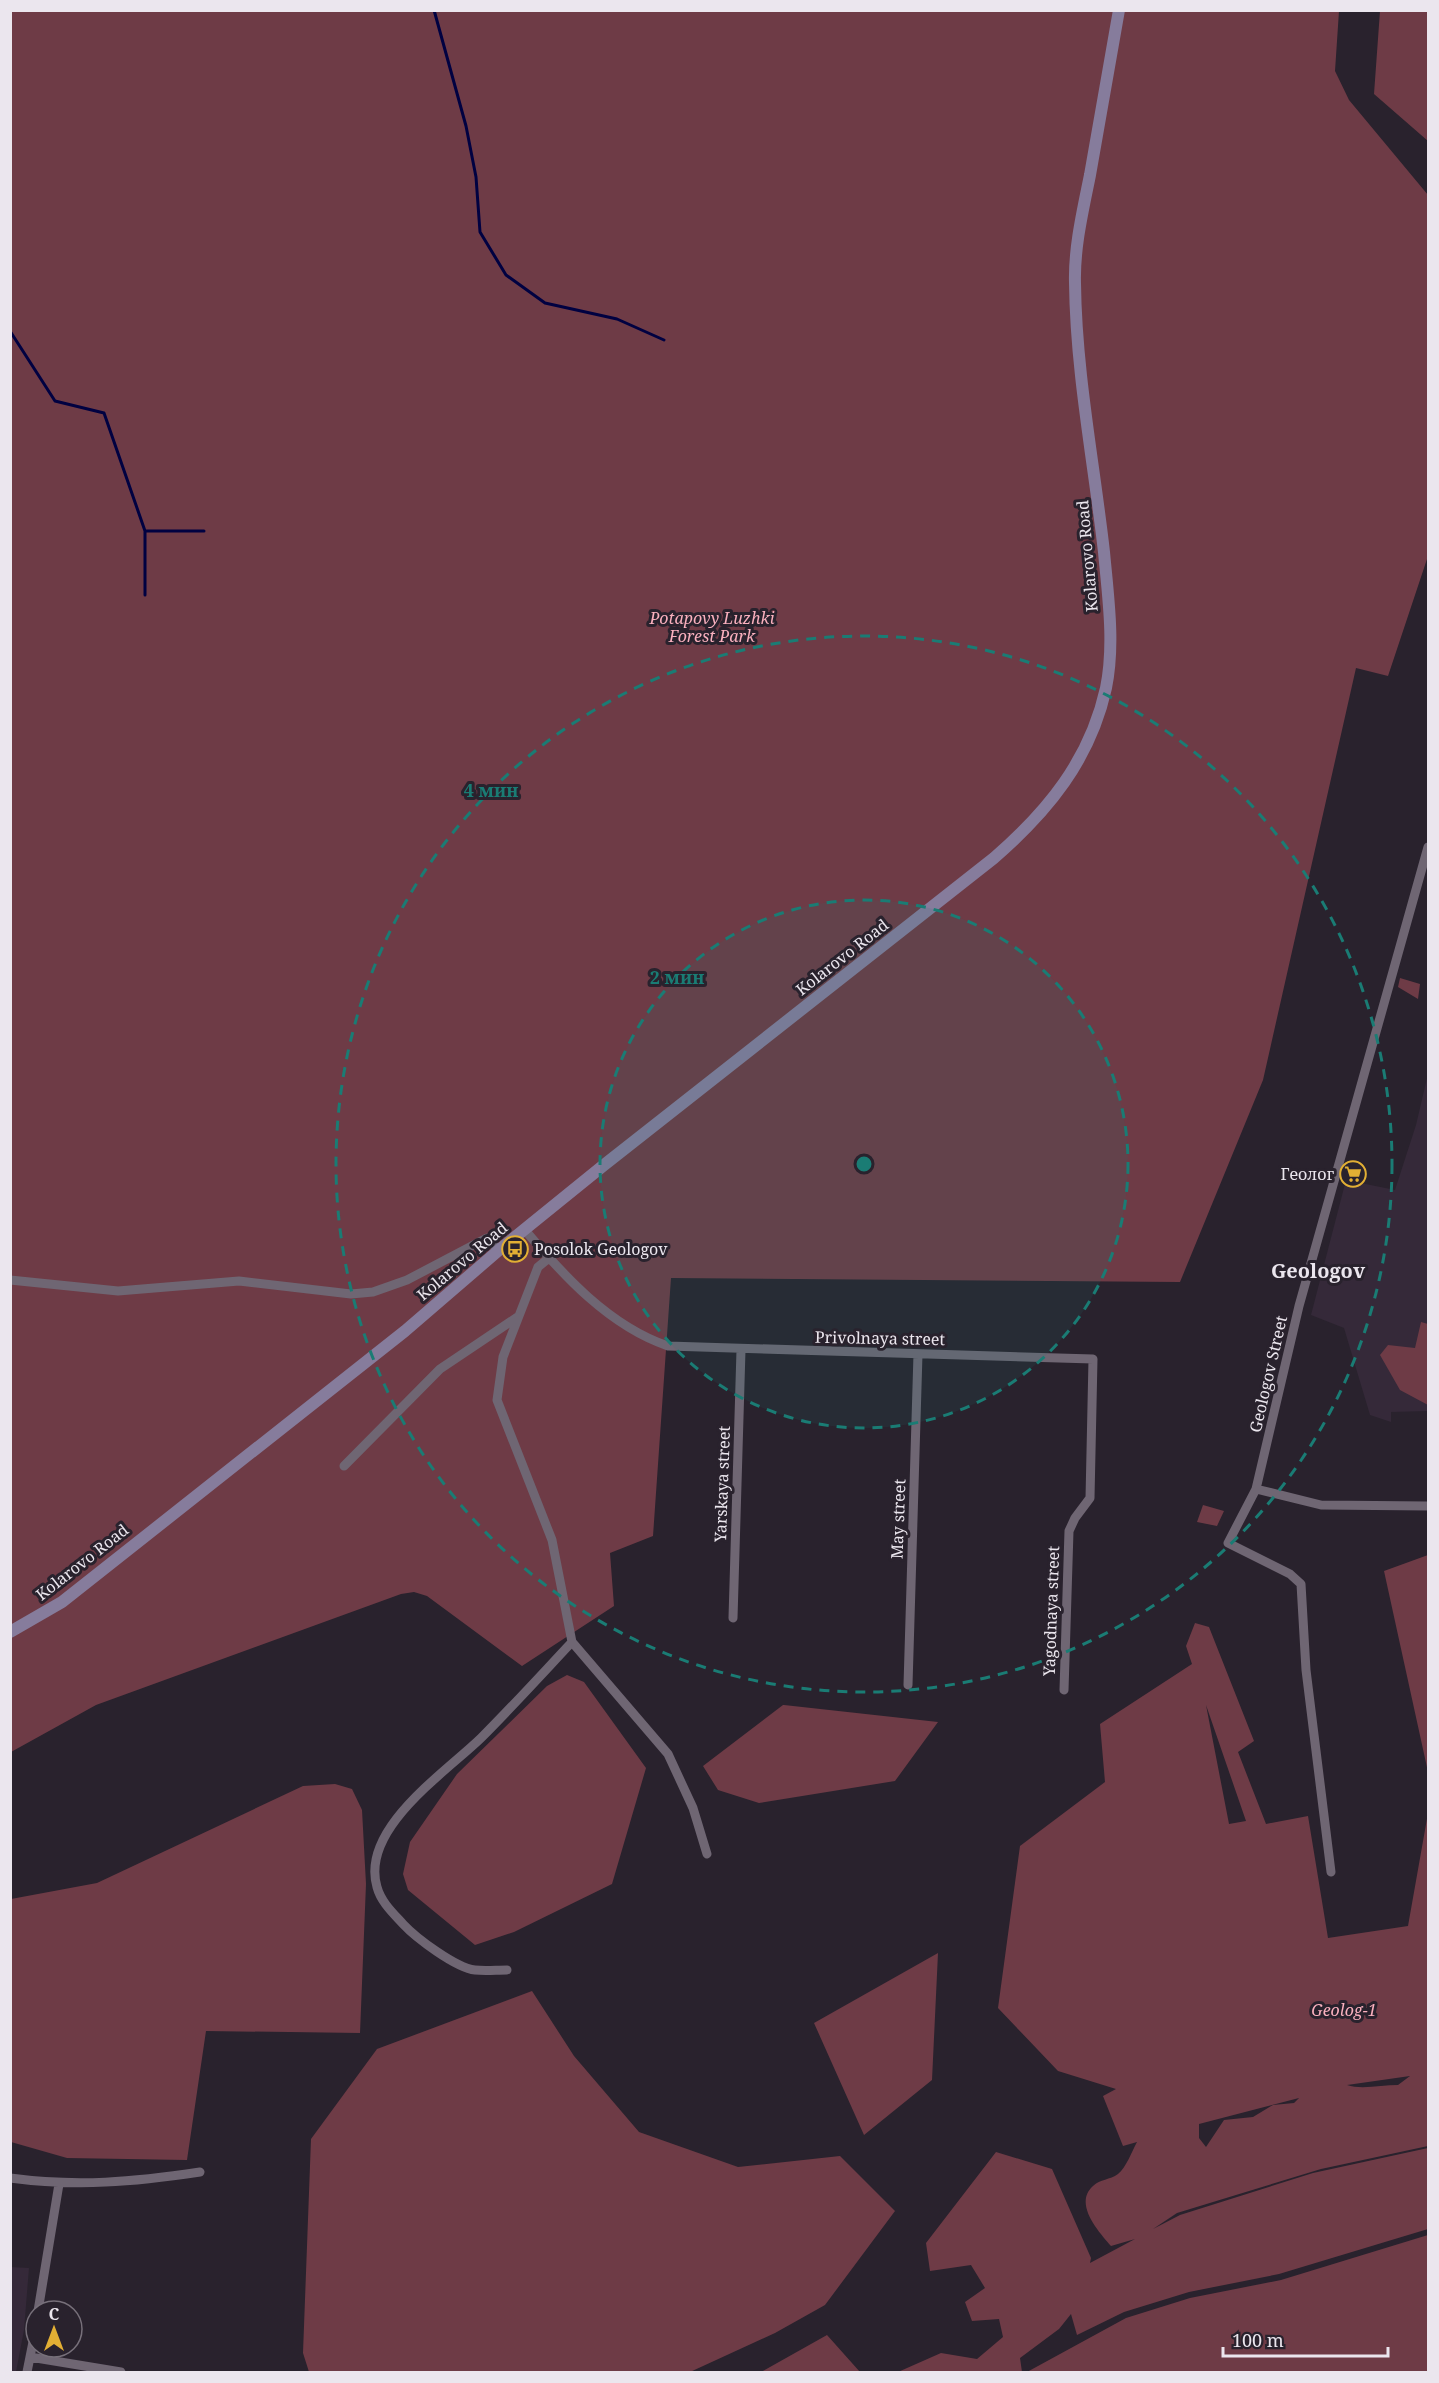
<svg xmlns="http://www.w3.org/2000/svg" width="1439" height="2383" viewBox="0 0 1439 2383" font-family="'Noto Serif',serif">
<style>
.built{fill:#352939}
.green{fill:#6e3b46;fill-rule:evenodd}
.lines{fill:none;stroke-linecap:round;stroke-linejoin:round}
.stream{stroke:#000141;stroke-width:3}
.street{stroke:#6f6673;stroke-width:9}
.secondary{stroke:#867c9c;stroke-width:12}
.ring{fill:none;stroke:#1a7c74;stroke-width:3;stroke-dasharray:10 8}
.labels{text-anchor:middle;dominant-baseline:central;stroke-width:6;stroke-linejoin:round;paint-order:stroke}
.street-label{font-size:16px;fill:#ebe6ee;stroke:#29222d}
.park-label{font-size:16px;font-style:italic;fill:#fab0be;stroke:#29222d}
.poi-label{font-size:16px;fill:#ebe6ee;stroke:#29222d;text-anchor:end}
.quarter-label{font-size:20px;font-weight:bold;fill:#ebe6ee;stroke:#29222d}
.centre{fill:#1a7c74;stroke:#29222d;stroke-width:3}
.ring-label{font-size:18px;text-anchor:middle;font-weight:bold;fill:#1a7c74;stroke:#29222d;stroke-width:6;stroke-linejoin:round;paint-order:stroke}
</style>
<rect width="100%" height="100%" fill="#29222d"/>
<!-- built -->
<path class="built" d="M 1428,1074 L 1428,1411 L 1391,1412 L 1391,1422 L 1370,1415 L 1344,1328 L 1311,1315 L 1346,1180 L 1395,1190 L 1416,1125 Z
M 10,2267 L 29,2268 L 24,2330 L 16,2372 L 10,2372 Z"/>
<!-- green -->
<path class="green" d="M 11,11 L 1339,11 L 1335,71 L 1349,100 L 1428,195 L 1428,556 L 1388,676 L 1356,668 L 1263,1080 L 1180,1282 L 671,1278 L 653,1536 L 610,1553 L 614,1606 L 522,1666 L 427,1596 L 414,1592 L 401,1594 L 96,1705 L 11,1752 Z
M 1380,11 L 1428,11 L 1428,141 L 1374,94 Z
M 1400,978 L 1420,984 L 1418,999 L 1398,987 Z
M 1421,1322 L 1428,1324 L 1428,1405 L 1400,1390 L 1380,1355 L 1388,1345 L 1415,1348 Z
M 1203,1505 L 1224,1511 L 1217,1526 L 1197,1522 Z
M 1428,1555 L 1428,1772 L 1384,1571 Z
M 1195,1623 L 1209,1627 L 1254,1741 L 1238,1752 L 1266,1824 L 1308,1816 L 1328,1938 L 1408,1926 L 1428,1813 L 1428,2146 L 1321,2169 L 1177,2213 L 1153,2229 L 1180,2215 L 1313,2173 L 1428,2148 L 1428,2229 L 1279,2274 L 1189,2292 L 1124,2312 L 1077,2335 L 1071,2314 L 1059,2329 L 1020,2358 L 1022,2372 L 898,2372 L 941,2353 L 977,2359 L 1003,2337 L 999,2319 L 972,2321 L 965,2302 L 985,2288 L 971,2265 L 930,2271 L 926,2243 L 996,2152 L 1052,2169 L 1091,2258 L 1090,2263 L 1135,2239 L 1111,2246 C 1099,2232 1073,2204 1093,2186 C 1100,2179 1110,2180 1118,2174 C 1126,2168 1132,2151 1137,2142 L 1123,2146 L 1103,2096 L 1116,2089 L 1058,2071 L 998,2008 L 1020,1846 L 1105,1782 L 1100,1724 L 1192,1664 L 1186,1646 ZM 1206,1705 L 1246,1821 L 1229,1824 ZM 1410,2076 L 1398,2085 C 1382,2085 1361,2090 1347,2085 ZM 1299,2098 L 1294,2103 L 1273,2105 L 1253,2117 L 1224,2120 L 1206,2147 L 1199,2138 L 1199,2124 Z
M 567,1675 L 584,1682 L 646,1768 L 612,1884 L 514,1932 L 475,1945 L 408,1890 L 403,1874 L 410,1842 L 457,1774 L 547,1686 Z
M 783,1705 L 784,1705 L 938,1722 L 895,1781 L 759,1803 L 718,1790 L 703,1766 Z
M 335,1784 L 352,1789 L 362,1810 L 366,1884 L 360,2033 L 206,2031 L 187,2160 L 67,2158 L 11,2142 L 11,1899 L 97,1883 L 303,1786 Z
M 938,1953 L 932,2080 L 864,2135 L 814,2023 Z
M 532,1991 L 574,2056 L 639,2132 L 738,2167 L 840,2156 L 895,2211 L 825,2305 L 775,2333 L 690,2372 L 309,2372 L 303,2353 L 311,2139 L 377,2049 Z
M 1428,2235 L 1428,2372 L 1027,2372 L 1126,2318 L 1190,2298 L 1281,2280 Z
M 827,2335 L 860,2372 L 761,2372 Z"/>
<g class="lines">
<!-- stream -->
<path class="stream" d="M 434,10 L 466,126 L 476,177 L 480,232 L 506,275 L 545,303 L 617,319 L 664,340
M 10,331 L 55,401 L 104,413 L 145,531 L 204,531
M 145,595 L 145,531"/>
<!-- street -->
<path class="street" d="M 524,1229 C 563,1275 609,1326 668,1346 L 1093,1359 L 1090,1498 L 1075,1518 L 1069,1531 L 1064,1690
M 549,1258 L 538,1267 L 503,1357 L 497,1400 L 552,1540 L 572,1642 L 668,1754 L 693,1808 L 707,1854
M 10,1280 L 118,1291 L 239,1281 L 351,1294 L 373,1292 L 407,1280 L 487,1238 L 499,1250
M 344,1466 L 440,1369 L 519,1316
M 1256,1489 L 1321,1505 L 1428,1506
M 733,1618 L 741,1350
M 908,1685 L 918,1354
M 1331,1872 L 1306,1670 L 1301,1584 L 1290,1574 L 1228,1543 L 1256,1489 L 1299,1306 L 1428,847
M 507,1970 C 496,1970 485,1971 475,1970 C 456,1968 416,1938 403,1924 C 393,1913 381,1902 377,1887 C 360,1829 445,1773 481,1738 C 512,1707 542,1674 572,1642
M 10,2178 C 77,2187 134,2182 200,2172
M 38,2311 L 59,2184
M 30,2357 L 121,2372
M 27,2372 L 36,2327"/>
<!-- secondary -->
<path class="secondary" d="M 10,1632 L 62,1602 L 405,1331 L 499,1250 L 604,1165 L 994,858 C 1048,811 1090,760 1106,688 C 1115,644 1108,596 1104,552 C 1094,463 1076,373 1075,283 C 1074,247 1083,210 1090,175 C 1100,120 1109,65 1119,10"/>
</g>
<!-- distance rings -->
<circle cx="864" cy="1164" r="264" fill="#1a7c74" fill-opacity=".12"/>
<g class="ring">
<circle cx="864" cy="1164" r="264"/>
<circle cx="864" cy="1164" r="528"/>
</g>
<!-- icons -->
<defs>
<g id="supermarket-ring" transform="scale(1.35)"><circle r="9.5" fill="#29222d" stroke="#e2af34" stroke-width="1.5"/><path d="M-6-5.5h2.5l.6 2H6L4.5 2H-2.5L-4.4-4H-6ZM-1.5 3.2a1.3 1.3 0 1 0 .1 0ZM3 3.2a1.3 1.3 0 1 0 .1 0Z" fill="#e2af34"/></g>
<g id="bus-ring" transform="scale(1.35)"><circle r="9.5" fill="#29222d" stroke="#e2af34" stroke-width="1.5"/><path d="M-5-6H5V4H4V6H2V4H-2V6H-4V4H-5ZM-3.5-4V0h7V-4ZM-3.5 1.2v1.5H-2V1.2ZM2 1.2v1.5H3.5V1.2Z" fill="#e2af34"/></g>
</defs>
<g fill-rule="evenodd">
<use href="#supermarket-ring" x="1353" y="1174"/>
<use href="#bus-ring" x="515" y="1249"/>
</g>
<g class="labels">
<!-- street labels -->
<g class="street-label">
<text transform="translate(1087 556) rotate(-95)">Kolarovo Road</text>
<text transform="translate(842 957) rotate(-38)">Kolarovo Road</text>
<text transform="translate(462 1261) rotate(-40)">Kolarovo Road</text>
<text transform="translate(880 1338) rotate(1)">Privolnaya street</text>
<text transform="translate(1268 1374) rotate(-77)">Geologov Street</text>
<text transform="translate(722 1484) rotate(-88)">Yarskaya street</text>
<text transform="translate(898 1519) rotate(-88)">May street</text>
<text transform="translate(82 1562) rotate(-38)">Kolarovo Road</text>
<text transform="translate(1051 1611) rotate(-88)">Yagodnaya street</text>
</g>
<!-- park labels -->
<g class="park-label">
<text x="712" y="618">Potapovy Luzhki<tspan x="712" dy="18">Forest Park</tspan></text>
<text x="1344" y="2010">Geolog-1</text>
</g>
<!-- poi labels -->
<g class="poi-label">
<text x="1334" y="1174">Геолог</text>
<text x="534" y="1249" text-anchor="start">Posolok Geologov</text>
</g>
<!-- quarter labels -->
<g class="quarter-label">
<text x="1318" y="1270">Geologov</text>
</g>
</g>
<circle cx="864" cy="1164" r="9" class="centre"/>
<g class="ring-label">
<text x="491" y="797">4 мин</text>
<text x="677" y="984">2 мин</text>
</g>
<!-- border -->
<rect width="1439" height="2383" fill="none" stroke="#ebe6ee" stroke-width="24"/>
<!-- north arrow -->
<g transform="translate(54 2329)"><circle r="28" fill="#29222d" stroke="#77707a" stroke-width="1.5"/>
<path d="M0-4.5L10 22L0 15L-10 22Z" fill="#e2af34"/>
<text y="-9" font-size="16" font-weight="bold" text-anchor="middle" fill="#ebe6ee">С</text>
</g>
<!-- scale -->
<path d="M1223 2347v9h165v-9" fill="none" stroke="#ebe6ee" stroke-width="3"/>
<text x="1232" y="2347" font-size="18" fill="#ebe6ee" stroke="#29222d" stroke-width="4.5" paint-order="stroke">100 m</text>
</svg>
